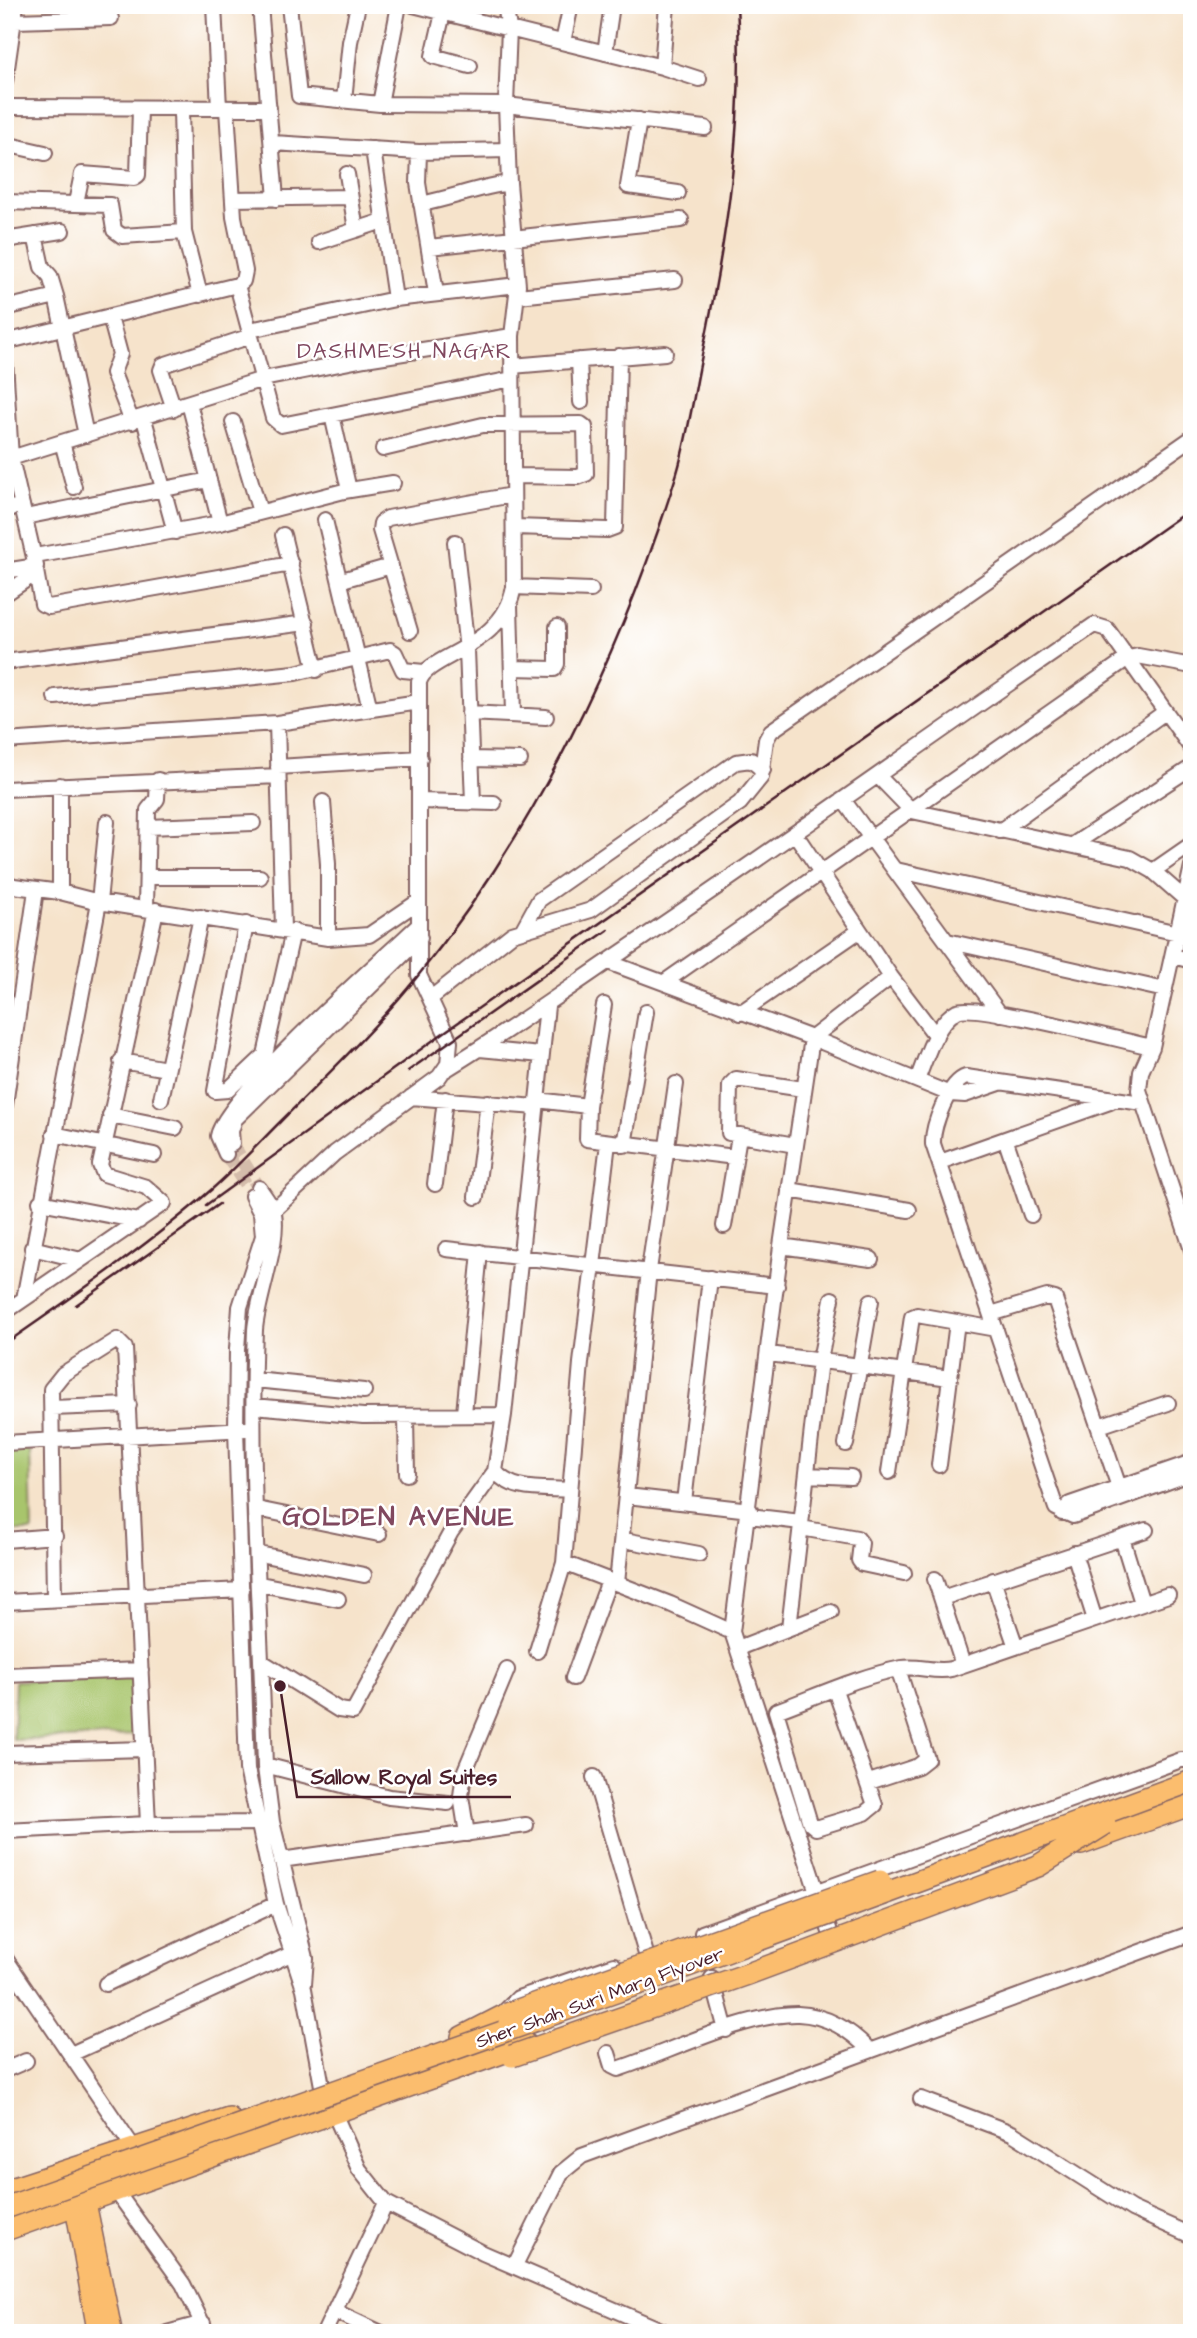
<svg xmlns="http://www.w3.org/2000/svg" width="1197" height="2338" viewBox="0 0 1197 2338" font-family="'Architects Daughter',sans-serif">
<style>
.green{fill:#a8c56c;stroke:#79724c;stroke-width:2}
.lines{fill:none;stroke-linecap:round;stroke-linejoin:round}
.minor-tunnel{stroke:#d4bcab;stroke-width:14;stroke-dasharray:14 7;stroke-linecap:butt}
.minor-casing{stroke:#866463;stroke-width:18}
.major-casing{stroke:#866463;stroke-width:21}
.highway-casing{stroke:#866463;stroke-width:24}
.minor{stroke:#fff;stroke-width:14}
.major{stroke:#fbbd6e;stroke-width:18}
.highway{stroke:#fbbd6e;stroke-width:21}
.rail{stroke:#4a1f2b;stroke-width:2.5}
.highway-bridge-casing{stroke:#866463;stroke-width:24;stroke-linecap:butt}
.highway-bridge{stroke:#fbbd6e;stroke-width:21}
.labels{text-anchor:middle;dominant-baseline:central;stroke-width:5;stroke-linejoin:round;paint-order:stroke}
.street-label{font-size:19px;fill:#4a1f2b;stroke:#fff}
.neighbourhood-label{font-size:21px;letter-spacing:2px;fill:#80485f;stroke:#fff}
.district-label{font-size:26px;font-weight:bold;letter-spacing:2px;fill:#80485f;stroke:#fff}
.leader{fill:none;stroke:#4a1f2b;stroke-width:2.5}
.callout-dot{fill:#4a1f2b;stroke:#fff;stroke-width:2.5}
.callout-label{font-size:21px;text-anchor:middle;font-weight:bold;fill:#4a1f2b;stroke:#fff;stroke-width:5;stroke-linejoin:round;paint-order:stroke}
</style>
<rect width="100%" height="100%" fill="#fff"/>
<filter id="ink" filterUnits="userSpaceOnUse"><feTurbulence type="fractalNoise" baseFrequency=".0143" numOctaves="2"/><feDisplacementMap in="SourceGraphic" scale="14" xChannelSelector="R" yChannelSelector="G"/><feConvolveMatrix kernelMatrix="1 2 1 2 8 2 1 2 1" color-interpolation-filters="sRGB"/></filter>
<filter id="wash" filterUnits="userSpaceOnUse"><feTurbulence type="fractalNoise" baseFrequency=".00686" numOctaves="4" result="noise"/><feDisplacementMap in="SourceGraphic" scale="28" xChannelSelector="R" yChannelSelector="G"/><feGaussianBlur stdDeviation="1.57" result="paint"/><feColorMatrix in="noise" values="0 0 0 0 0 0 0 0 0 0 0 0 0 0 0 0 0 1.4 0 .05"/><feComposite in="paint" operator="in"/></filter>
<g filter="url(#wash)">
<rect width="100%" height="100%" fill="#f6e3cb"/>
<!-- green -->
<path class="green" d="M 30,1448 L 32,1531 L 5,1531 L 5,1449 Z
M 137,1676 L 136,1735 L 13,1740 L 15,1681 Z"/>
</g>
<g filter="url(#ink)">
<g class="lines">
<!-- minor-tunnel -->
<path class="minor-tunnel" d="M 232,1144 L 259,1188
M 226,1154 L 250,1191"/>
<!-- minor casing -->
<g class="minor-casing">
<path id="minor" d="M 214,5 L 219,108
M 260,5 L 276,199
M 289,5 L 299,96 L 380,104 L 506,105 L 705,128
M 413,5 L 662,67 L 699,79
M 443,13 L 433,56 L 470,66
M 15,21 L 111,18
M 563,42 L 571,5
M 605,53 L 612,5
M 662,67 L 667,5
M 5,82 L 16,5
M 344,100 L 350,42 L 358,5
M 380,104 L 399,5
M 5,107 L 269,108
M 181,110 L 184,232 L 200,295
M 639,120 L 628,186 L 678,193
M 273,143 L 419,152 L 508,150
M 5,144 L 45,153
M 373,149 L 395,299
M 419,152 L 418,183 L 436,293
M 347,174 L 356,230
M 233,199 L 350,197
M 5,202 L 110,205 L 114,230 L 122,236 L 184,232
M 76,203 L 82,174 L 134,178 L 138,175 L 140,109
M 421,204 C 452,198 479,187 509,183
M 35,235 L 42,267 L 50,276 L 56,296 L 86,435
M 5,240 L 62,231
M 319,242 L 383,221
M 429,247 L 681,220
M 237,285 L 273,418 L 281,425 L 512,379
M 518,296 L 675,280
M 5,308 L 56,296
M 110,317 L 120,354 L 113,373 L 132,422
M 250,330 L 395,299 L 518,285
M 5,342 L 237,285 L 243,281 L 245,271 L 234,217 L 227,109
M 579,360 L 581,402
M 5,361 L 11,458 L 36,566 L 33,575 L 5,594
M 512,366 L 665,353
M 189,403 L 220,523
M 174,409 L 161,370 L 163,365 L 251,336
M 332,415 L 349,490
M 144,419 L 175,532
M 233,422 L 260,512
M 62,442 L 74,487
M 383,449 L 483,425 L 581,424 L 585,427 L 586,474 L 578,477 L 513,476
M 11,458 L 263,379 L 365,359 L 512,336
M 5,510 L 22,505
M 25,517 L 209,480
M 325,520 L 370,709
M 515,527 L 607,530 L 615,527 L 619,356
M 283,535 L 316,670
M 455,542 L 467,650 L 473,802
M 35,556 L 220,523 L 344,491 L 393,483
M 5,571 L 36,566
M 36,571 L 42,604 L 49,607 L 291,564
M 342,580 L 391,566
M 514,587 L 591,590
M 510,605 L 513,715
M 410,631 L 380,530 L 381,523 L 388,518 L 512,495
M 5,662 L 306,623
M 512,668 L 554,669 L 557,664 L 557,627
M 55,697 L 295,673 L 390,650 L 395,653 L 403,670 L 424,672
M 469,713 L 546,717
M 277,723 L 283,929
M 5,741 L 277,723 L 419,702
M 471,759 L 520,760
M 278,767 L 420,758
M 878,776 L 912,811 L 1130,858 L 1153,871 L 1185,899
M 60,785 L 60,892
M 5,789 L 278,776
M 419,801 L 494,803
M 844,801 L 1000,1014
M 323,802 L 328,864 L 328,938
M 148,827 L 253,823
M 1000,831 L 1165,712
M 796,835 L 891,977 L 936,1036
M 1074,844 L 1192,767
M 1192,866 L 1152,1047 L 1141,1072 L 1139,1090 L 1192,1250
M 896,870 L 1178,933
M 1153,871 L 1192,844
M 149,877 L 260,877
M 5,882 L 14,886 L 60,892 L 99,902 L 328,938 L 369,935 L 419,901
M 146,908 L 148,810 L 157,799 L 158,780
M 246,924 L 215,1091 L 228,1090 L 265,1055 L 293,931
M 523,929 L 539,900 L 736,762 L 751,760 L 763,770
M 947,941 L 1165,990
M 1173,956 L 1192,961
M 608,962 L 812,1038 L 950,1094 L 965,1095 L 1000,1083
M 666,981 L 1128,658 L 1138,656 L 1192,666
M 431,998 L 512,934 L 591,910 L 740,803 L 761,777 L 766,740 L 771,731 L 1192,438
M 604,1005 L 588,1106 L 587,1139 L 735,1157
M 740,1013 L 859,931
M 480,1049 L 541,1055
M 121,1061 L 167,1069
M 445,1070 C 506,1033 563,992 622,952 C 781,845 936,733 1094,625 L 1107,629 L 1192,749
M 917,1080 C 926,1059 935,1023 957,1011 C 975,1002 1123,1041 1152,1047
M 411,1097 L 536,1107
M 161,1099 L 201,917
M 537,1100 L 588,1106
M 1142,1103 L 966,1077 C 949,1082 932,1126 933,1144 L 1056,1508 L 1073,1516 L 1192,1473
M 5,1105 L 36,890
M 110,1115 L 175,1128
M 54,1134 L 154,1155
M 1006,1141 L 1031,1215
M 232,1144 L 231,1131 L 235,1119 L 420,938
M 624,1145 L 646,1012
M 795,1145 L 729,1133 L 730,1085 L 736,1079 L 803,1089
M 226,1154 L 218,1136 C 224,1098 383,958 419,925
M 940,1162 L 1110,1102
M 435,1184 L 445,1099
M 259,1188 C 263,1194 270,1203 273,1210 C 282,1237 257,1298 255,1330 C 249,1475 261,1622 265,1767 L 272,1822 L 306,1958 L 304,1984
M 789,1190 L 909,1210
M 252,1196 L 261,1214 L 263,1236 L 240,1307 L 237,1349 L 236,1429 L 247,1769 L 276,1904 L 304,1989 L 322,2086 L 359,2169 L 386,2203 L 483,2253 L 668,2333
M 476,1197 L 488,1102
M 40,1202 L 139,1221
M 273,1211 L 335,1153 L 439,1077 L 448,1064 L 450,1042 L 419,975 L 419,682 C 427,654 503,649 514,587 L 512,336 L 518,285 L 509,183 L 506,105 L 509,28 L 505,5
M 724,1226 L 739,1136
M 781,1246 L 871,1259
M 32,1248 L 81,1260
M 446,1249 L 777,1286
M 24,1299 L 99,902 L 107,822
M 5,1312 L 164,1203 L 146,1187 L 104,1174 L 100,1165 L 156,910
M 991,1314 L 1047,1297 L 1055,1299 L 1119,1487
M 769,1354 L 950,1378
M 255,1380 L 364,1391
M 254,1406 L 363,1416 L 504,1415
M 52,1408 L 129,1405
M 464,1413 L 480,1252
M 406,1417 L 407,1474
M 1099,1426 L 1168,1403
M 5,1443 L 245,1429
M 846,1444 L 871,1301
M 939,1465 L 957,1322
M 495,1471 C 512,1493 544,1488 570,1490
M 889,1472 L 912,1317 L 917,1315 L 996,1329
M 807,1475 L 851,1477
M 627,1496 L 750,1510
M 684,1502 L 710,1278
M 257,1509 L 379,1534
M 1062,1513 L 1070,1504 L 1192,1462
M 749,1516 L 801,1522
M 801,1528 L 857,1538 L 861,1543 L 859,1560 L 862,1564 L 904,1573
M 1122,1538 L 1142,1603
M 5,1540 L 55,1536
M 624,1540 L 699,1554
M 1074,1553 L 1095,1620
M 259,1554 L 364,1575
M 564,1563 L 670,1604 L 732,1632
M 935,1579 L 963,1665
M 993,1580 L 1016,1647
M 617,1583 L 649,1270 L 676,1084
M 260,1584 L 338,1599
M 942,1598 L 1146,1530
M 54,1599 L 51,1389 L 63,1374 L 117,1340 L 125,1348 L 148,1824
M 5,1602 L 242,1590
M 789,1628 L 820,1360 L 832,1299
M 738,1648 L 831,1612
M 537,1651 L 564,1563 L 581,1363 L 608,1143
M 262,1662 L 339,1710 L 353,1712 L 451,1532 L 495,1471 L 504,1415 L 547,1006
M 5,1675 L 141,1670
M 573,1678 L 609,1581
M 835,1690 L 875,1805 L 865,1813 L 816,1828 L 810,1823 L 776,1711 C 817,1696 860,1676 902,1668 C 919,1665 935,1673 951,1669 L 1168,1595
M 5,1753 L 145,1749
M 265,1765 L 389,1797 L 448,1803
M 594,1777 L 646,1954
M 869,1782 L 918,1766 L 927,1759 L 898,1669
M 5,1831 L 148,1824 L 264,1823
M 467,1834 L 461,1796 L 464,1773 L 507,1670
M 281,1860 L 526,1825
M 702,1933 L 1181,1760 L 1192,1760
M 831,1935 L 732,1632 L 781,1246 L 812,1038 L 891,977
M 5,1958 L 135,2150
M 712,1978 L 726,2030
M 106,1984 L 276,1904
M 505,2011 L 518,1998 L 614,1965
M 608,2053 L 612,2066 L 618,2069 C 667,2053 747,2013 798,2014 C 826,2015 851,2030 869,2050
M 71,2054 L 291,1954
M 5,2070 L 26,2061
M 921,2099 L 1012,2133 L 1132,2209 L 1192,2236
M 116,2191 L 183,2284 L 207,2333
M 515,2265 L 561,2173 L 582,2156 L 1192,1933
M 334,2311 L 381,2333
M 167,2333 L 203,2323
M 324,2333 L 386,2203"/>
</g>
<!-- major casing -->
<g class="major-casing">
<path id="major" d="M 84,2190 L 113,2333
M 72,2192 L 97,2333"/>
</g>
<!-- highway casing -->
<g class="highway-casing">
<path id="highway" d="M 1081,1844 L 1192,1804
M 462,2037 L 507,2014
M 5,2191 L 229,2118
M 5,2230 L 527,2044"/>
</g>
<!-- minor -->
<use href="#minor" class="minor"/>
<!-- major -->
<use href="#major" class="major"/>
<!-- highway -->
<use href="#highway" class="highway"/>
<!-- rail -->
<path class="rail" d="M 408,1071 L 608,930
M 206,1205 L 446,1031 L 1192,508
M 76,1305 L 219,1204
M 5,1344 C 75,1295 147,1246 211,1190 C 235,1169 257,1145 280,1122 C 327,1075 375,1029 417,977 C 536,830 621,653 677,473 C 688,435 694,394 702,355 C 726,241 745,122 737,5"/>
<!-- highway-bridge casing -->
<g class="highway-bridge-casing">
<path id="highway-bridge" d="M 507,2014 L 880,1881
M 512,2056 L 748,1974 L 1038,1866 L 1105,1824
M 5,2208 L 655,1978 L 1192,1781"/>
</g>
<!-- highway-bridge -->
<use href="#highway-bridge" class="highway-bridge"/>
</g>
</g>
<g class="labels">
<!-- street labels -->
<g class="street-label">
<text transform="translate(600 1998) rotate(-20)">Sher Shah Suri Marg Flyover</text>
</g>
<!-- neighbourhood labels -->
<g class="neighbourhood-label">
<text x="405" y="351">DASHMESH NAGAR</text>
</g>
<!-- district labels -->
<g class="district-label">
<text x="399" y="1517">GOLDEN AVENUE</text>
</g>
</g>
<!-- callouts -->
<path class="leader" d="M280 1686L297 1797H511"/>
<circle class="callout-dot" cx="280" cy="1686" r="7"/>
<g class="callout-label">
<text x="404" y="1784">Sallow Royal Suites</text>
</g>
<!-- margin -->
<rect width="1197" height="2338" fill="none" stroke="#fff" stroke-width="28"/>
</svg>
